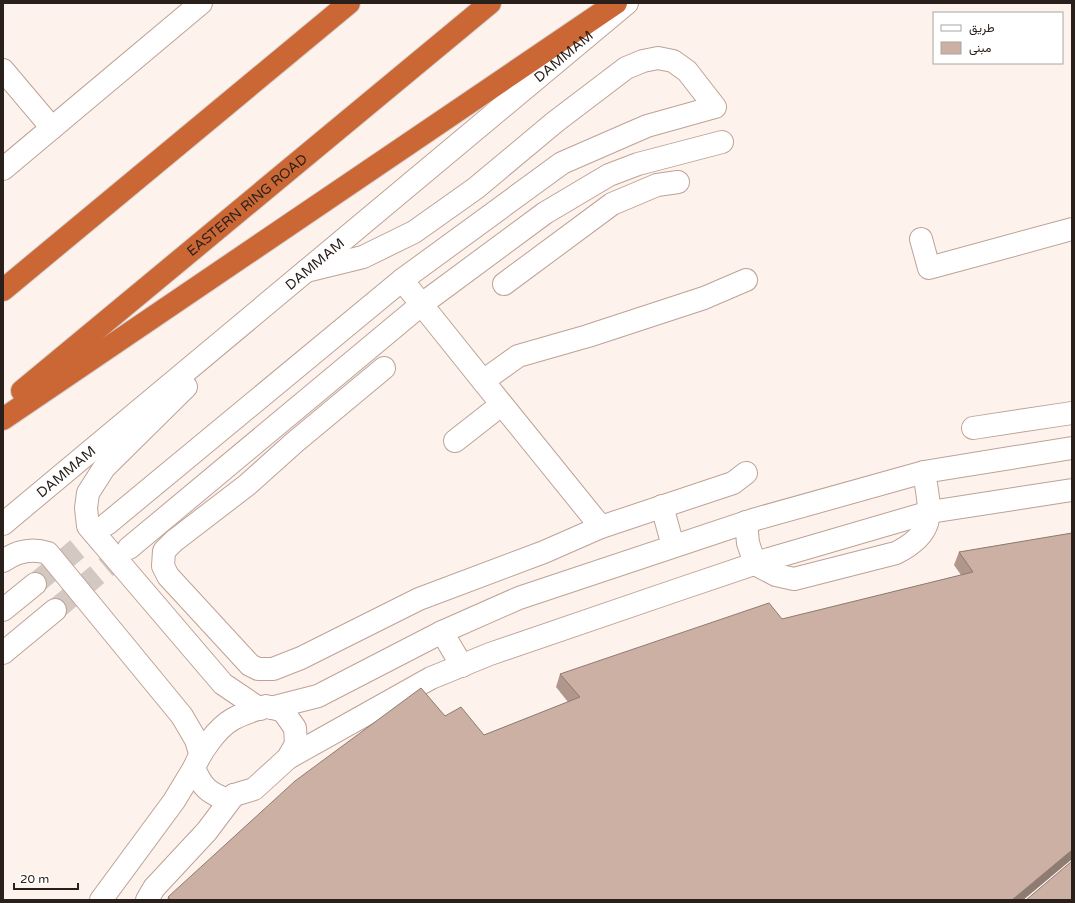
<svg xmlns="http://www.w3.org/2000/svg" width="1075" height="903" viewBox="0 0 1075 903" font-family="'Varela Round',Vazirmatn,sans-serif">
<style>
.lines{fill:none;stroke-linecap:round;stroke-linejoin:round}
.minor-tunnel{stroke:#d4c8c3;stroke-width:22;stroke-dasharray:22 11;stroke-linecap:butt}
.minor-casing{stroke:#bda296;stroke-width:24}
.highway-casing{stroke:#d4d2d1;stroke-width:24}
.minor{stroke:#fff;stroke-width:22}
.highway{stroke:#ca6735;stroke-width:22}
.wall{fill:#af978c}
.shaded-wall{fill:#8e7b72}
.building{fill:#cbb0a3;stroke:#8e7b72}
.labels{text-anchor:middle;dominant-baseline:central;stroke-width:3;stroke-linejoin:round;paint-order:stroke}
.street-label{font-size:14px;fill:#2a201b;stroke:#fff}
</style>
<rect width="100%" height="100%" fill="#fef2ed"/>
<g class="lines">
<!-- minor-tunnel -->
<path class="minor-tunnel" d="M 35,584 L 107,524
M 55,610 L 129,548"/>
<!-- minor casing -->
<g class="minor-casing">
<g id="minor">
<path d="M 3,70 L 52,128"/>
<path d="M 3,169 L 201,3"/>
<path d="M 921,239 L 929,268 L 1072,229"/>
<path d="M 402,280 L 483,381"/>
<path d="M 504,284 L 612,204 L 657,185 L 678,182"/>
<path d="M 384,368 L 295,442 L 247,485 L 174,541 L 164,551 L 163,566 L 168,576 L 250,665 L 258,669 L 273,669 L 301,658 L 419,599 L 544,552 L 601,527"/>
<path d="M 186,387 L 104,468 L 88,493 L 86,508 L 88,526 L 223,684 L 260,709"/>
<path d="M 973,428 L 1072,413"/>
<path d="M 455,441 L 501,405"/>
<path d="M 746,473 L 733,483 L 601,527 L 483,381 L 518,356 L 588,336 L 704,298 L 746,280"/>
<path d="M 662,506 L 673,546"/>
<path d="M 746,522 L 748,543 L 755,564 L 776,575 L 794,579 L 896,553 C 938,532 930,511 924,472"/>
<path id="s1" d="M 3,524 L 627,3"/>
<path d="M 107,524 L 402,280 L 562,163 L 647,126 L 715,107 L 687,71 L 673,61 L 658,58 L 643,61 L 626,68 L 555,122 L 476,188 L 414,232 L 363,257 L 306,271"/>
<path d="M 129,548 L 422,304 L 545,213 L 609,175 L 638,164 L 722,142"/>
<path d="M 3,561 C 17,551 32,548 48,553 L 182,716 L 196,740 L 200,753"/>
<path d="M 3,610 L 35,584"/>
<path d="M 442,632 L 462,666"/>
<path d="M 3,653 L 55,610"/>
<path d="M 266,706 L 283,711 L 295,728 L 296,744 L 288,758 L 254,789 L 234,795 L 228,800 C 208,793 202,787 194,768 C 201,751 217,728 233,719 C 244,713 255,710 266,706 Z"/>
<path d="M 271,708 L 318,696 L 442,632 L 519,598 L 756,519 L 924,472 L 1072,448"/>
<path d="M 288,758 L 431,678 L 490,654 L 677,590 L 769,559 L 930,512 L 1072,490"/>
<path d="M 101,900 L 174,801 L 194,768"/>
<path d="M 147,900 L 154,888 L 207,831 L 234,795"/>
</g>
</g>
<!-- highway casing -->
<g class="highway-casing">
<g id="highway">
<path d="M 3,290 L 349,3"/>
<path id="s2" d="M 22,391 L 490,3"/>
<path d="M 3,419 L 616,3"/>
</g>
</g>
<!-- minor -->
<use href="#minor" class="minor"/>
<!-- highway -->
<use href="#highway" class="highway"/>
</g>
<!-- wall -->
<path class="wall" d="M 1072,533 L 1072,859 L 1023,900 L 167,900 L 168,897 L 445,716 L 484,735 L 568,702 L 556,687 L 560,674 L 961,575 L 954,565 L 959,552 Z"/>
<!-- shaded-wall -->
<path class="shaded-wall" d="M 1072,850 L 1072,859 L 1023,900 L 1012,900 Z"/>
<!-- building -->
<path class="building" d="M 1072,533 L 1072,850 L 1012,900 L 171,900 L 168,897 L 295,781 L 421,688 L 445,716 L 461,707 L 484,735 L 580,697 L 560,674 L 769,603 L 782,619 L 973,572 L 959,552 Z
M 1072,861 L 1072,900 L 1026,900 Z"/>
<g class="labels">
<!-- street labels -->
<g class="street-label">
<text stroke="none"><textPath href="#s1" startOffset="730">DAMMAM</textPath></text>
<text stroke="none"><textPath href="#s2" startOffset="292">EASTERN RING ROAD</textPath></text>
<text stroke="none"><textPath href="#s1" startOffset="406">DAMMAM</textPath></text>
<text stroke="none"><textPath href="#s1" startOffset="82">DAMMAM</textPath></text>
</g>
</g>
<!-- border -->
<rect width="1075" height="903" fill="none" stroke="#2a201b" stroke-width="8"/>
<!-- legend -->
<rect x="933" y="12" width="130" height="52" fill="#ffffff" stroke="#aaa6a4"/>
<rect x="941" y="25" width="20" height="6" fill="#ffffff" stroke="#aaa6a4"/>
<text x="969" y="32" font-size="12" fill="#2a201b">طريق</text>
<rect x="941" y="42" width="20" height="12" fill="#cbb0a3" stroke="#aaa6a4"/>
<text x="969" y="52" font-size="12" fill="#2a201b">مبنى</text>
<!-- scale -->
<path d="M14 883v6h64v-6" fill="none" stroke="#2a201b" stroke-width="2"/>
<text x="20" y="883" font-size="12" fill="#2a201b" stroke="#ffffff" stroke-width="3" paint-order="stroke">20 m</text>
</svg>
